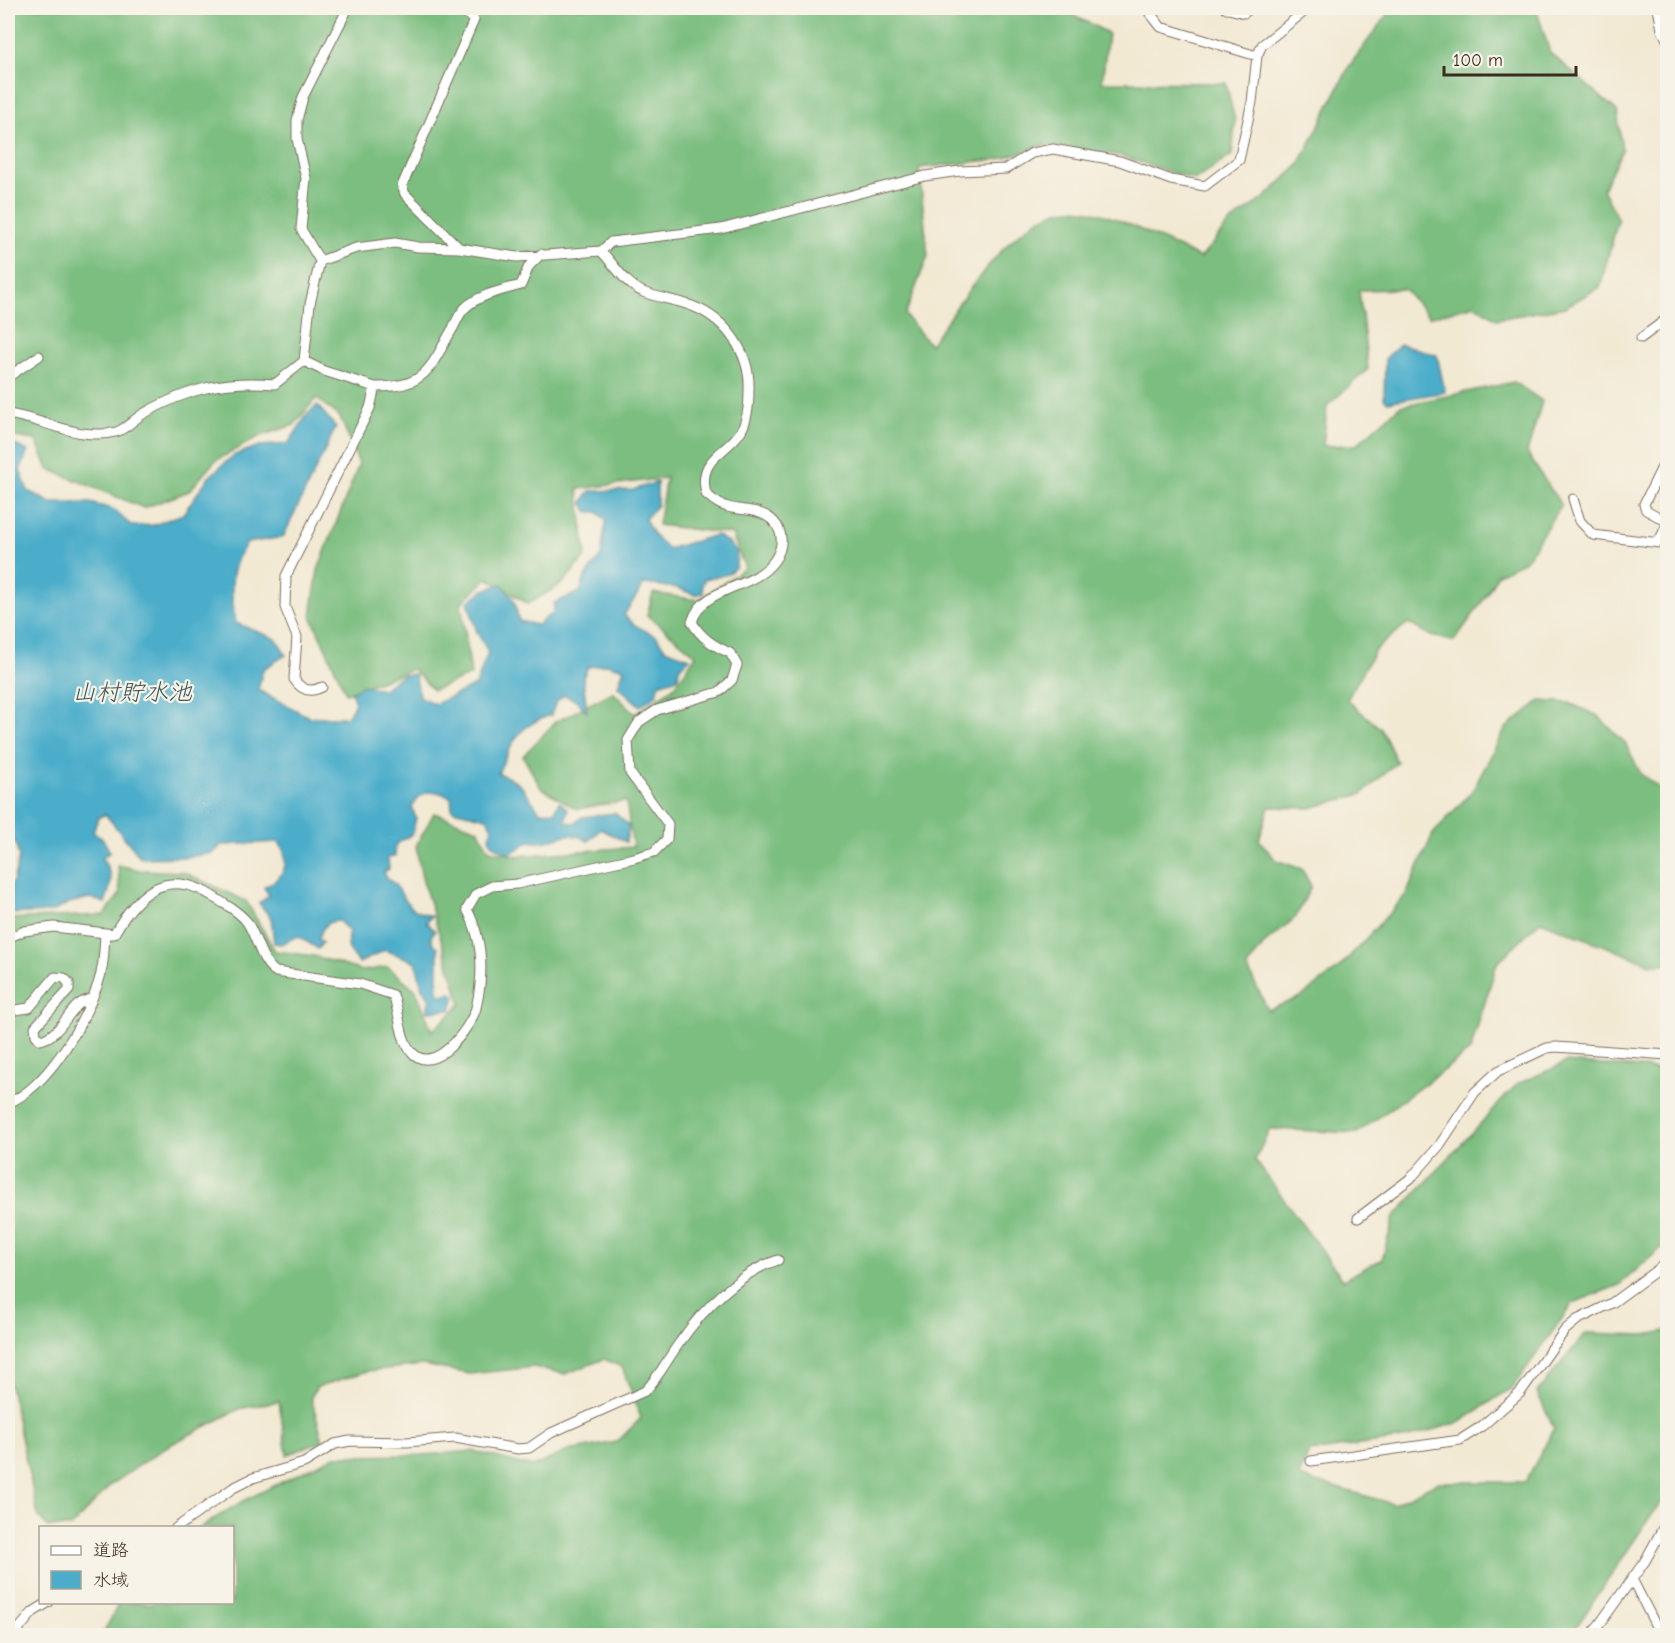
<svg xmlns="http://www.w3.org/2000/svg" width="1675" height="1643" viewBox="0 0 1675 1643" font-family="'Comic Neue','Klee One',sans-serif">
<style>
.forest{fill:#7bbe80;stroke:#5b744f;stroke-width:1.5}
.water{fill:#4badca;stroke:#436c74;stroke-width:1.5}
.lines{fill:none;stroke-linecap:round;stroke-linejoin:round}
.minor-casing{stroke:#7b6d5d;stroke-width:11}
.minor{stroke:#fff;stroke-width:9}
.labels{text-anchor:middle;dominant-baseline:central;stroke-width:4.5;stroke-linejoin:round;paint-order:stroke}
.water-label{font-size:24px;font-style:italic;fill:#41585a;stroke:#f7f3e8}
</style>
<rect width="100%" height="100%" fill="#f7f3e8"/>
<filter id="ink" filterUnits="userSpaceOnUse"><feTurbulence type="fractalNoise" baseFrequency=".0167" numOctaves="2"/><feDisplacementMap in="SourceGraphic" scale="12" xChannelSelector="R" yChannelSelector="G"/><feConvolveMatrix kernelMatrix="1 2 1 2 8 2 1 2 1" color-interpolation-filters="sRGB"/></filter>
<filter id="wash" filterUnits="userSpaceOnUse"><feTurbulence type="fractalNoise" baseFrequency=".008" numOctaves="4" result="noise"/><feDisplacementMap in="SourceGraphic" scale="24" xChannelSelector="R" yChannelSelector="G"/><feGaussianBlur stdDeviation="1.35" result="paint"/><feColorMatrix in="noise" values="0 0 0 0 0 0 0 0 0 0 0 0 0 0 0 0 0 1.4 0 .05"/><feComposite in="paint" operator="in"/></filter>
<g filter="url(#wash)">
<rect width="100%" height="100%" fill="#f2e9d3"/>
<!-- forest -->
<path class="forest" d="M 8,8 L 1059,8 L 1108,33 L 1102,82 L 1226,83 L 1235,121 L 1232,155 L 1195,180 L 1118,155 L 1043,145 L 1000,159 L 919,168 L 928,256 L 905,315 L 930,345 C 958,305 1017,211 1070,209 C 1106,207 1167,244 1201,258 L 1229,223 L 1263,199 L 1299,165 L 1350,65 L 1392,8 L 1536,8 L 1550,53 L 1617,111 L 1622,150 L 1603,189 L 1618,220 L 1600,287 L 1565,307 L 1497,319 L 1475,305 L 1429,317 L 1404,289 L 1359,290 L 1368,369 L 1327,406 L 1323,446 L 1356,445 L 1400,406 L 1514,382 L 1542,401 L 1527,453 L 1561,505 L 1525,561 L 1498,574 L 1480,605 L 1454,641 L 1431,636 L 1408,623 L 1375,650 L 1347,700 L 1381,729 L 1397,762 L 1362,794 L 1310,808 L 1269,807 L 1259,840 L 1276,860 L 1302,869 L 1311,886 L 1296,917 L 1265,943 L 1247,967 L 1268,1010 L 1301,997 L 1339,968 L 1406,895 L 1433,834 L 1473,790 L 1505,729 L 1540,701 L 1569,703 L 1598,716 L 1625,743 L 1641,774 L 1667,794 L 1667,964 L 1651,964 L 1540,921 L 1497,963 L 1470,1051 L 1357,1133 L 1270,1129 L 1255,1160 L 1343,1280 L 1382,1259 L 1394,1217 L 1517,1084 L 1567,1062 L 1667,1070 L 1667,1243 L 1619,1285 L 1573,1303 L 1513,1387 L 1460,1422 L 1402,1439 L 1309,1452 L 1299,1477 L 1394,1504 L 1438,1482 L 1525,1482 L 1554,1429 L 1537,1392 L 1586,1333 L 1645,1335 L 1667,1331 L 1667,1496 L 1648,1520 L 1571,1635 L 97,1635 L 104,1632 L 119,1603 L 232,1602 L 232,1528 L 201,1527 L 243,1501 L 335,1456 L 422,1455 L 474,1451 L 533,1467 L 568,1451 L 617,1442 L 641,1418 L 622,1367 L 604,1359 L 565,1374 L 534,1367 L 470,1374 L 423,1365 L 368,1371 L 317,1387 L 311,1397 L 323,1441 L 287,1455 L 279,1401 L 239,1409 L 166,1447 L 111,1485 L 71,1527 L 47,1527 L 38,1516 L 8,1377 L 8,919 L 104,915 L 120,894 L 118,865 L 140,870 L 183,872 L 246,901 L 275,951 L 314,956 L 362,971 L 388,967 L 416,990 L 432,1031 L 461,1004 L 422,878 L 416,846 L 434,813 L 478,829 L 489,850 L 518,856 L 633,847 L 626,801 L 577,809 L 541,788 L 523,756 L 555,722 L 613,692 L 635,714 L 675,686 L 696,655 L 647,615 L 653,593 L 698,600 L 745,568 L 732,534 L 658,525 L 666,478 L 578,489 L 586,556 L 562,584 L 528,604 L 488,578 L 461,603 L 471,675 L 433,690 L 413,669 L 346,693 L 311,616 L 318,570 L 359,464 L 340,417 L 316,398 L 294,425 L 260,436 L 215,461 L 189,491 L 144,508 L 48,469 L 36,440 L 8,436 Z"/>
<!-- water -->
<path class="water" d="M 1400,344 L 1437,355 L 1445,392 L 1388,402 L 1384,399 L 1385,359 Z
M 317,405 L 336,427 L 283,537 L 247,543 C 228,567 230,594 236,623 L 276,639 L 286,655 L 263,669 L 258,690 L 309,717 L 347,717 L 355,703 L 351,692 L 363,685 L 383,689 L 402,675 L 415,674 L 420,697 L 435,704 L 476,685 L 488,652 L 477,632 L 468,602 L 484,590 L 502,584 L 514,600 L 519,621 L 537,625 L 554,612 L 554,603 L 580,592 L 585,577 L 601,556 L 606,520 L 597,512 L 588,512 L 582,503 L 590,491 L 633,490 L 657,482 L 657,505 L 645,519 L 653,534 L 668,549 L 716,535 L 728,542 L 737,552 L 736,567 L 728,574 L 705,579 L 702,585 L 703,593 L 695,595 L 677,588 L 644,584 L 624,615 L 636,626 L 656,636 L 665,649 L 690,658 L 679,668 L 678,678 L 658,684 L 657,694 L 640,706 L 618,686 L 624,669 L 607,664 L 588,667 L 583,677 L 587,712 L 577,701 L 564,695 L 556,702 L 551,715 C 515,727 513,742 498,773 C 524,783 524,790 540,812 L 555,811 L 559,802 L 568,809 L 565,822 L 575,823 L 582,817 L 615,813 L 629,826 L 626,842 L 601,829 L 588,841 C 562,825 553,847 529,841 L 510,854 L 494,846 L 489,838 L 492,828 L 487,818 L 452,810 L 451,797 C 435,789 419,789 412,808 L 416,818 L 412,834 L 396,844 L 395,856 L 388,858 L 389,869 L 384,872 C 386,880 392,880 396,886 C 409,904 407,910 432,916 L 426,922 L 435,931 L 431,936 L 433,944 L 438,947 L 438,992 L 441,995 L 451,993 L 455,996 L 451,1010 L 427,1011 L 430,998 L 422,989 L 416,962 L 385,950 L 359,963 C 349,953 345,945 349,931 L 339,921 C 324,921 324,927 318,938 L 322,943 L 318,949 L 298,936 L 281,944 L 274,943 L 271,918 L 259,903 L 269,896 L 264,887 C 286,878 291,861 279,842 L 222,845 L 213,853 L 187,857 L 141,858 L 105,814 L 98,818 L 93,832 L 103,839 L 110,852 L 102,858 C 114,876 112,883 105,903 L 90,898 L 69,903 L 52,912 L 8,914 L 8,886 L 13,882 L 19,857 L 15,841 L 8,837 L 8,442 L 28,451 L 20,470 L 28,491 L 51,503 L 90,503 L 113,509 L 132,526 L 154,525 L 183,514 L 208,478 L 233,456 L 259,446 L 288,444 L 307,415 Z"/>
</g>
<g filter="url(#ink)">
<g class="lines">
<!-- minor casing -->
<g class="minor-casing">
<path id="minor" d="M 1146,8 L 1161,27 L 1257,56
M 1225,8 L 1244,13 L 1251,8
M 1658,8 L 1662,30 L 1668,41
M 459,248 L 405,194 L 402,186 L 474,20 L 460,8
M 320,261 L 356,248 L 395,243 L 418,247 L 459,248 L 517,257 L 601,251 L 611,242 L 721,229 L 925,176 L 960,171 L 1006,169 L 1032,153 L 1053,149 L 1120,161 L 1171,180 L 1205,186 L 1239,160 L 1252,102 L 1257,56 L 1262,45 L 1309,8
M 1641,338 L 1668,318
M 304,361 L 324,371 L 375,387 L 370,408 L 286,576 L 285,607 L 297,637 L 294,679 C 301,690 310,693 322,687
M 8,377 L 39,356
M 375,387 C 427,388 430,367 453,328 C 456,322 460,312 465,308 C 478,295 503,290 521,285 L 529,266 L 541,254
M 8,414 C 43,419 79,441 116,432 C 126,429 134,419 143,414 C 189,388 223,380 275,384 L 304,361 L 310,304 L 320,261 L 301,229 L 306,178 L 297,139 L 297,120 L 303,97 L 348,8
M 1668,455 L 1644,504 L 1646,510 L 1668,522
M 1573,499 L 1580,521 L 1593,535 L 1668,544
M 1659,541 L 1668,523
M 8,938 L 24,931 L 54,927 L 114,934 C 139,890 169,866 217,899 C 227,906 239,911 247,922 C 257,937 261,963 276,972 L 360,984 L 393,995 C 400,1012 399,1037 411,1051 C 433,1079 471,1027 476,1008 C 484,974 483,940 467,909 L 476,894 L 492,886 L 517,884 L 634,858 L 654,852 L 667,839 L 668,824 L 630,773 L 628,740 L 639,722 L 657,710 L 719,692 L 732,680 L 737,665 L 730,653 C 714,646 701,638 692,622 C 703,585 752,591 774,561 C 788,541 781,519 757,512 C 746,509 735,510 725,506 C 717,504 712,499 706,494 C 697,457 727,454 741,431 C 748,419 749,404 749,391 C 751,353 726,319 692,306 C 676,300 658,298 643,292 C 625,284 614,264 601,251
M 8,1011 L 29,1008 L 55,977 L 64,978 L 69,983 L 69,990 L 35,1027 L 36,1035 L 40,1040 C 58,1037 66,1015 79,1004 C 83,1001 88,1000 92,998
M 8,1103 C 48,1087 84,1023 98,984 C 104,967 104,950 105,933
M 1358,1218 L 1411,1178 L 1439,1146 L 1475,1092 L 1498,1071 L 1547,1048 L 1556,1047 L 1668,1055
M 1311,1461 L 1460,1440 L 1482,1426 L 1520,1393 L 1565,1330 L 1577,1320 L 1612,1303 L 1668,1262
M 176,1528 L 233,1488 L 253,1478 L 304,1463 L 335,1444 L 350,1441 L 407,1442 L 455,1438 L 518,1449 L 529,1448 L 551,1433 L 645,1391 C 659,1377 668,1358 680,1342 C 703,1309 740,1272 778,1260
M 1632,1579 L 1661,1636
M 13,1636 L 33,1612 L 49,1602
M 1591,1636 L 1645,1561 L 1668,1519"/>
</g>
<!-- minor -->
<use href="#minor" class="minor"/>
</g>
</g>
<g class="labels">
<!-- water labels -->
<g class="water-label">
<text x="132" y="692">山村貯水池</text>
</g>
</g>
<!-- margin -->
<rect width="1675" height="1643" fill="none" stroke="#f7f3e8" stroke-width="30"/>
<!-- legend -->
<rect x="39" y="1526" width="195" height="78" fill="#f7f3e8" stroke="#aca397" stroke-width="1.5"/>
<rect x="51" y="1546" width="30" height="9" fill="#ffffff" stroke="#aca397" stroke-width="1.5"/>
<text x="93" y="1556" font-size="18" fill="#3b2a1e">道路</text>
<rect x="51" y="1571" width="30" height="18" fill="#4badca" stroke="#aca397" stroke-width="1.5"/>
<text x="93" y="1586" font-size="18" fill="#3b2a1e">水域</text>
<!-- scale -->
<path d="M1444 66v9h132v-9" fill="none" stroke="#3b2a1e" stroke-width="3"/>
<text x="1453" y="66" font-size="18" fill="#3b2a1e" stroke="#f7f3e8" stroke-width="4.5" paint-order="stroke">100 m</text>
</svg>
